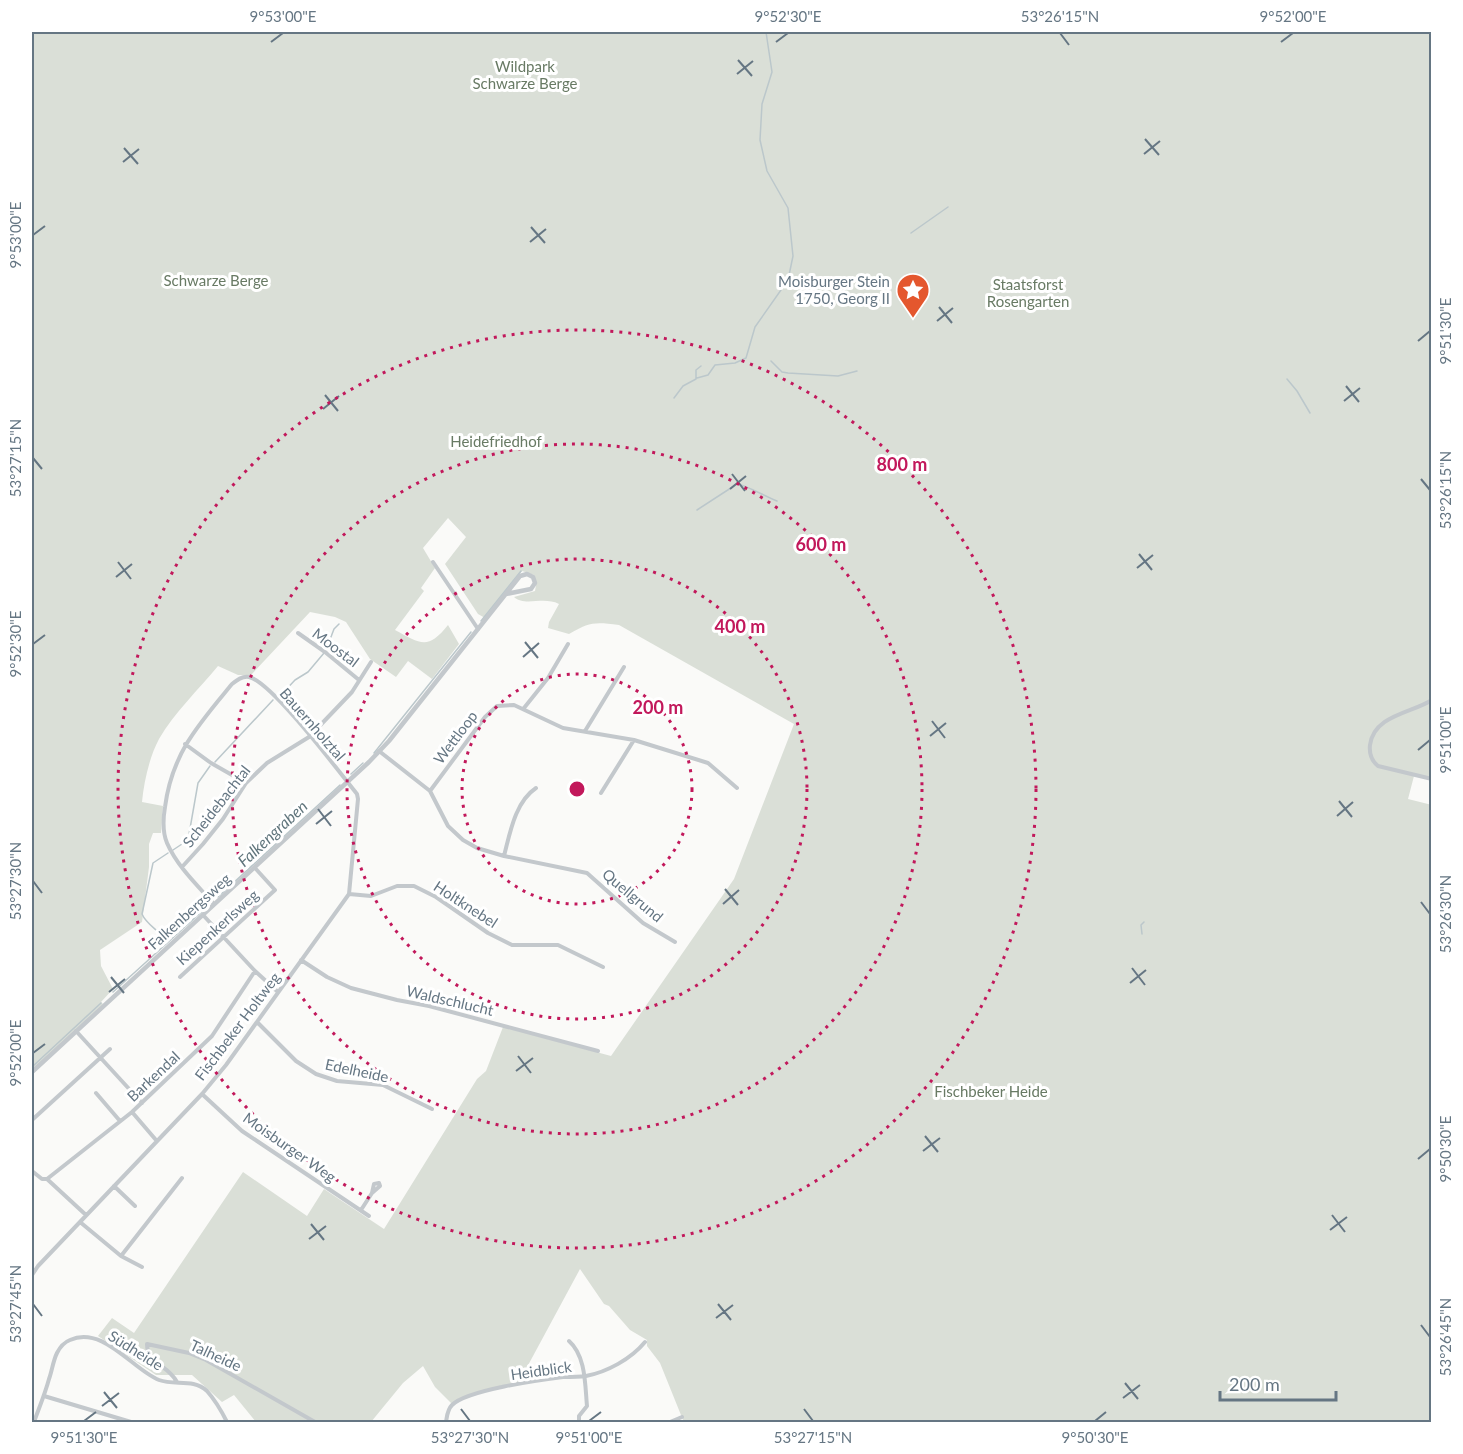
<svg xmlns="http://www.w3.org/2000/svg" width="1463" height="1454" viewBox="0 0 1463 1454" font-family="Lato,sans-serif">
<style>
.green{fill:#dadfd7}
.lines{fill:none;stroke-linecap:round;stroke-linejoin:round}
.stream{stroke:#bbc7cb;stroke-width:1.5}
.minor{stroke:#c3c8cc;stroke-width:4}
.tertiary{stroke:#c3c8cc;stroke-width:4.5}
.ticks{fill:none;stroke:#657683;stroke-width:2}
.ring{fill:none;stroke:#c2185b;stroke-width:3;stroke-dasharray:3 6}
.labels{text-anchor:middle;dominant-baseline:central;stroke-width:6;stroke-linejoin:round;paint-order:stroke}
.park-label{font-size:15px;fill:#687a64;stroke:#fff}
.poi-label{font-size:15px;fill:#657683;stroke:#fff;text-anchor:end}
.street-label{font-size:15px;fill:#657683;stroke:#fff}
.water-label{font-size:16px;font-style:italic;fill:#60757c;stroke:#fff}
.centre{fill:#c2185b;stroke:#fff;stroke-width:3}
.ring-label{font-size:18px;text-anchor:middle;font-weight:bold;fill:#c2185b;stroke:#fff;stroke-width:6;stroke-linejoin:round;paint-order:stroke}
.neatline{fill:none;stroke:#657683;stroke-width:2}
.ticks-label{font-size:15px;text-anchor:middle;fill:#657683}
</style>
<rect width="100%" height="100%" fill="#fafaf8"/>
<!-- green -->
<path class="green" d="M 32,32 L 1431,32 L 1432,780 L 1414,776 L 1408,799 L 1432,805 L 1431,1422 L 678,1422 L 683,1420 L 660,1363 L 647,1346 L 647,1340 L 630,1330 L 609,1306 L 604,1304 L 580,1269 L 519,1382 L 469,1395 L 452,1404 L 435,1387 L 423,1366 L 403,1383 L 371,1422 L 256,1422 L 234,1395 L 222,1402 L 192,1375 L 156,1375 L 98,1336 L 112,1318 L 134,1333 L 243,1172 L 307,1216 L 324,1189 L 384,1229 L 477,1079 L 486,1071 L 503,1027 L 611,1056 L 734,879 L 794,724 L 619,625 C 594,622 590,622 569,634 L 548,628 L 549,622 L 559,604 C 543,596 525,607 514,597 L 535,591 L 536,585 L 534,575 L 522,571 L 485,618 L 478,614 L 445,564 L 466,537 L 448,518 L 423,548 L 435,568 L 421,588 L 424,591 L 395,630 C 421,644 428,650 448,625 L 459,644 L 432,679 L 408,661 L 396,677 L 370,659 L 346,622 L 335,617 L 310,612 L 251,675 L 238,675 L 218,666 C 199,689 174,713 159,739 C 149,758 144,782 142,802 L 163,806 L 161,833 L 153,833 L 149,844 L 149,867 L 142,922 L 100,950 L 101,966 L 113,989 L 101,1002 L 103,1004 L 32,1070 Z"/>
<g class="lines">
<!-- stream -->
<path class="stream" d="M 911,233 L 948,207
M 771,361 L 782,372 L 788,373 L 838,376 L 857,371
M 697,378 L 708,375 L 715,365 L 735,363 L 746,358 L 755,327 L 788,280 L 793,256 L 788,208 L 767,171 L 760,140 L 762,104 L 772,72 L 766,32
M 1287,379 L 1297,391 L 1310,413
M 674,398 L 683,386 L 696,379 L 696,370 L 701,366
M 697,510 L 737,484 C 746,485 766,497 777,501
M 481,621 L 521,571
M 326,650 L 334,629 L 339,624
M 280,696 L 295,680 L 308,672 L 324,653
M 374,753 L 471,632
M 215,762 L 273,700
M 351,774 L 363,763
M 173,850 L 188,840 L 198,783 L 210,766
M 218,897 L 340,785
M 1142,934 L 1141,925 L 1144,922
M 165,939 C 158,930 146,924 142,914 L 153,863 L 168,853
M 113,992 L 208,906
M 32,1067 L 101,1003"/>
<!-- minor -->
<path class="minor" d="M 433,562 L 478,629
M 298,633 L 325,652 L 359,680
M 1432,700 C 1412,713 1374,715 1370,745 C 1369,754 1372,761 1378,766 L 1432,779
M 524,708 L 548,678 L 568,644
M 585,731 L 624,667
M 185,744 L 211,763 L 246,783
M 379,751 L 430,791 L 448,826 L 463,840 L 477,848 L 504,856 L 587,873 L 643,923 L 675,942
M 430,791 L 485,717 L 497,706 L 514,705 L 563,728 L 634,740 L 708,763 L 737,788
M 601,793 L 634,740
M 504,856 C 510,833 515,802 536,788
M 182,867 L 203,844 L 223,819 L 246,783 L 267,763 L 309,737 L 352,692 L 371,662
M 349,894 L 371,896 L 397,886 L 414,886 L 436,897 L 488,933 L 512,945 L 558,945 L 603,967
M 203,915 L 255,971 L 278,992
M 301,960 L 327,977 L 351,988 L 397,1000 L 429,1006 L 598,1051
M 180,977 L 275,890 L 255,868
M 257,1022 L 296,1061 L 316,1074 L 337,1081 L 383,1085 L 432,1109
M 76,1031 L 142,1103
M 96,1093 L 120,1121
M 202,1094 L 242,1131 L 369,1216
M 132,1112 L 156,1140
M 32,1120 L 110,1049
M 32,1171 L 42,1179 L 47,1179 L 86,1215
M 47,1179 L 132,1112 L 212,1036 L 255,971
M 114,1186 L 135,1206
M 361,1210 L 372,1193 L 374,1184 L 379,1183 L 380,1186 L 372,1193
M 80,1222 L 121,1256 L 142,1267
M 121,1256 L 182,1178
M 32,1275 L 38,1266 L 202,1094 L 226,1065 L 349,894 L 358,799 L 357,794 C 339,772 272,682 249,677 C 242,676 237,680 232,684 C 199,724 172,753 165,807 C 163,819 162,831 167,843 C 177,866 197,885 214,904
M 569,1341 C 586,1356 585,1385 587,1406 L 579,1416 L 579,1422
M 177,1382 C 167,1364 147,1364 147,1344 L 189,1353 L 206,1360 L 315,1422
M 44,1396 L 131,1422
M 34,1422 C 39,1408 45,1394 49,1379 C 52,1371 53,1361 57,1353 C 60,1347 65,1342 70,1340 C 103,1325 133,1370 159,1380 C 175,1386 193,1378 207,1391 C 215,1400 222,1412 227,1422
M 446,1422 C 447,1417 447,1410 452,1405 C 467,1390 539,1380 563,1377 C 570,1377 578,1377 586,1376 C 607,1372 631,1359 645,1342
M 670,1422 L 682,1417"/>
<!-- tertiary -->
<path class="tertiary" d="M 32,1072 L 369,762 L 389,741 L 520,576 L 527,574 L 533,577 L 535,583 L 531,589 L 506,594"/>
</g>
<!-- ticks -->
<path class="ticks" d="M 1060,33 L 1069,45M 271,42 L 283,33M 776,42 L 788,33M 1281,42 L 1293,33M 738,60 L 752,76M 737,74 L 753,61M 1145,139 L 1159,155M 124,148 L 138,164M 1144,154 L 1160,141M 123,162 L 139,149M 531,227 L 545,243M 33,235 L 45,226M 530,242 L 546,229M 939,307 L 952,323M 937,321 L 953,308M 1418,341 L 1430,331M 1346,386 L 1359,402M 325,395 L 338,411M 1344,401 L 1360,388M 323,409 L 339,396M 33,458 L 42,469M 732,474 L 745,491M 1421,479 L 1430,490M 730,489 L 746,476M 1139,554 L 1152,570M 118,562 L 131,579M 1137,568 L 1153,555M 116,577 L 132,564M 525,642 L 538,658M 33,644 L 45,635M 523,657 L 539,643M 932,721 L 945,738M 930,736 L 946,723M 1418,750 L 1430,740M 1339,801 L 1352,817M 318,809 L 331,826M 1337,816 L 1353,802M 316,824 L 332,811M 33,881 L 42,893M 725,889 L 738,905M 1421,902 L 1430,914M 723,904 L 739,890M 1132,968 L 1145,985M 111,977 L 124,993M 1130,983 L 1146,970M 109,992 L 125,979M 33,1053 L 45,1044M 518,1056 L 531,1073M 516,1071 L 533,1058M 925,1136 L 938,1152M 923,1151 L 940,1138M 1418,1159 L 1430,1149M 1332,1215 L 1345,1232M 311,1224 L 324,1240M 1330,1230 L 1347,1217M 309,1239 L 326,1226M 33,1304 L 42,1316M 718,1304 L 731,1320M 716,1318 L 733,1305M 1421,1325 L 1430,1337M 1125,1383 L 1138,1399M 104,1392 L 117,1408M 1123,1398 L 1140,1385M 102,1406 L 119,1393M 461,1409 L 470,1421M 804,1409 L 813,1421M 84,1421 L 96,1412M 589,1421 L 601,1412M 1095,1421 L 1106,1412"/>
<!-- distance rings -->
<g class="ring">
<circle cx="577" cy="789" r="115"/>
<circle cx="577" cy="789" r="230"/>
<circle cx="577" cy="789" r="345"/>
<circle cx="577" cy="789" r="459"/>
</g>
<!-- icons -->
<defs>
<g id="sight-pin" transform="scale(1.725)"><path d="M0 17L-7.5 6A9.5 9.5 0 1 1 7.5 6Z" fill="#e4572e" stroke="#fff"/><path d="M0-6L1.8-2.2L6-1.7L2.9 1.2L3.7 5.4L0 3.3L-3.7 5.4L-2.9 1.2L-6-1.7L-1.8-2.2Z" fill="#fff"/></g>
</defs>
<g fill-rule="evenodd">
<use href="#sight-pin" x="913" y="290"/>
</g>
<g class="labels">
<!-- park labels -->
<g class="park-label">
<text x="525" y="66">Wildpark<tspan x="525" dy="17">Schwarze Berge</tspan></text>
<text x="216" y="280">Schwarze Berge</text>
<text x="1028" y="284">Staatsforst<tspan x="1028" dy="17">Rosengarten</tspan></text>
<text x="496" y="441">Heidefriedhof</text>
<text x="991" y="1091">Fischbeker Heide</text>
</g>
<!-- poi labels -->
<g class="poi-label">
<text x="890" y="281">Moisburger Stein<tspan x="890" dy="17">1750, Georg II</tspan></text>
</g>
<!-- street labels -->
<g class="street-label">
<text transform="translate(336 647) rotate(37)">Moostal</text>
<text transform="translate(313 724) rotate(49)">Bauernholztal</text>
<text transform="translate(455 737) rotate(-53)">Wettloop</text>
<text transform="translate(216 806) rotate(-52)">Scheidebachtal</text>
<text transform="translate(633 895) rotate(40)">Quellgrund</text>
<text transform="translate(466 904) rotate(33)">Holtknebel</text>
<text transform="translate(189 911) rotate(-42)">Falkenbergsweg</text>
<text transform="translate(217 927) rotate(-42)">Kiepenkerlsweg</text>
<text transform="translate(450 1000) rotate(13)">Waldschlucht</text>
<text transform="translate(237 1026) rotate(-53)">Fischbeker Holtweg</text>
<text transform="translate(357 1070) rotate(12)">Edelheide</text>
<text transform="translate(153 1076) rotate(-43)">Barkendal</text>
<text transform="translate(290 1147) rotate(35)">Moisburger Weg</text>
<text transform="translate(136 1350) rotate(32)">Südheide</text>
<text transform="translate(216 1355) rotate(25)">Talheide</text>
<text transform="translate(541 1370) rotate(-8)">Heidblick</text>
</g>
<!-- water labels -->
<g class="water-label">
<text transform="translate(272 833) rotate(-43)">Falkengraben</text>
</g>
</g>
<circle cx="577" cy="789" r="9" class="centre"/>
<g class="ring-label">
<text x="902" y="471">800 m</text>
<text x="821" y="551">600 m</text>
<text x="740" y="633">400 m</text>
<text x="658" y="714">200 m</text>
</g>
<!-- border -->
<rect width="1463" height="1454" fill="none" stroke="#ffffff" stroke-width="66"/>
<!-- scale -->
<path d="M1220 1391v9h116v-9" fill="none" stroke="#657683" stroke-width="3"/>
<text x="1229" y="1391" font-size="18" fill="#657683" stroke="#ffffff" stroke-width="4.5" paint-order="stroke">200 m</text>
<rect x="33" y="33" width="1397" height="1388" class="neatline"/>
<g class="ticks-label">
<text x="283" y="22">9°53'00"E</text>
<text x="788" y="22">9°52'30"E</text>
<text x="1060" y="22">53°26'15"N</text>
<text x="1293" y="22">9°52'00"E</text>
<text transform="translate(16 235) rotate(-90)" y="5">9°53'00"E</text>
<text transform="translate(1446 331) rotate(-90)" y="5">9°51'30"E</text>
<text transform="translate(16 458) rotate(-90)" y="5">53°27'15"N</text>
<text transform="translate(1446 490) rotate(-90)" y="5">53°26'15"N</text>
<text transform="translate(16 644) rotate(-90)" y="5">9°52'30"E</text>
<text transform="translate(1446 740) rotate(-90)" y="5">9°51'00"E</text>
<text transform="translate(16 881) rotate(-90)" y="5">53°27'30"N</text>
<text transform="translate(1446 914) rotate(-90)" y="5">53°26'30"N</text>
<text transform="translate(16 1053) rotate(-90)" y="5">9°52'00"E</text>
<text transform="translate(1446 1149) rotate(-90)" y="5">9°50'30"E</text>
<text transform="translate(16 1304) rotate(-90)" y="5">53°27'45"N</text>
<text transform="translate(1446 1337) rotate(-90)" y="5">53°26'45"N</text>
<text x="84" y="1443">9°51'30"E</text>
<text x="470" y="1443">53°27'30"N</text>
<text x="589" y="1443">9°51'00"E</text>
<text x="813" y="1443">53°27'15"N</text>
<text x="1095" y="1443">9°50'30"E</text>
</g>
</svg>
